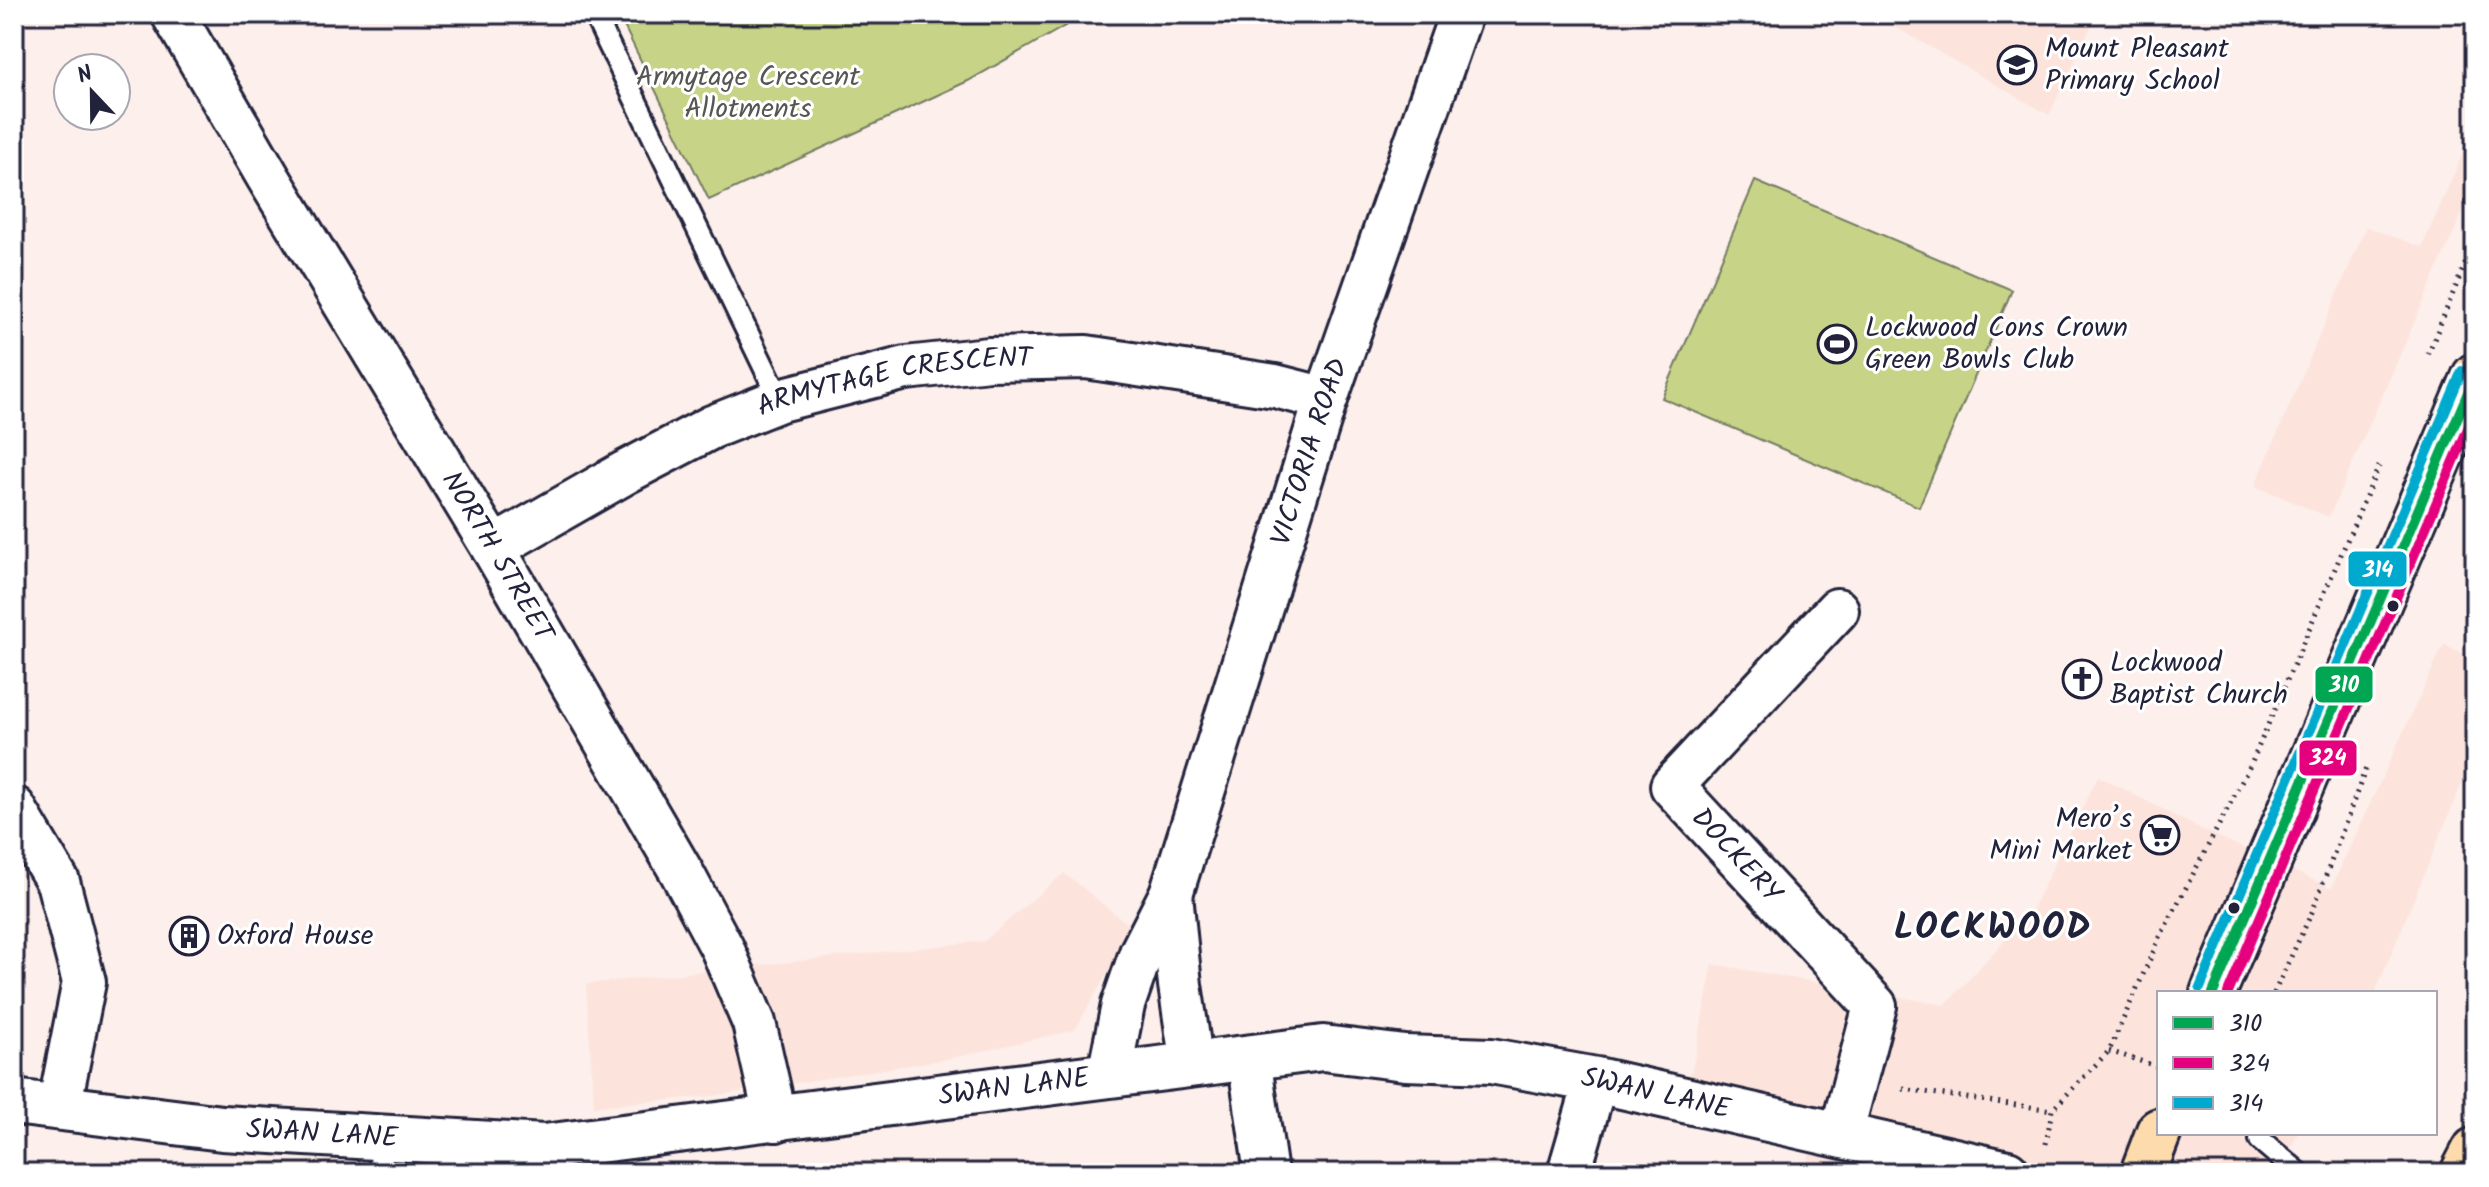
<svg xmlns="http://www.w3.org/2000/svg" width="2489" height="1187" viewBox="0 0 2489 1187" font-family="Kalam,sans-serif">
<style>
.built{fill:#fce4dd}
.green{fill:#c7d488;stroke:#747b62;stroke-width:2}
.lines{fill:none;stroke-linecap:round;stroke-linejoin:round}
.service-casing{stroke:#22223b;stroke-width:26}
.minor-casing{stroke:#22223b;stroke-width:48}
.tertiary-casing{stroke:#22223b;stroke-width:50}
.primary-casing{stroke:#22223b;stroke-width:50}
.path{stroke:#22223b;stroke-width:5;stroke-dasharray:2 6;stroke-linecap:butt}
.service{stroke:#fff;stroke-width:20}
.minor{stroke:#fff;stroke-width:42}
.tertiary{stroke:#fff;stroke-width:44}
.primary{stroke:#fedbac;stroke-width:44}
.bus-1-casing{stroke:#fff;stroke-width:16}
.bus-2-casing{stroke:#fff;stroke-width:16}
.bus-3-casing{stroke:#fff;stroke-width:16}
.bus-1{stroke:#00a651;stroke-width:10}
.bus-2{stroke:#e5007d;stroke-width:10}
.bus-3{stroke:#00a9ce;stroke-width:10}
.bus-dot{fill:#22223b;stroke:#fff;stroke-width:3}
.labels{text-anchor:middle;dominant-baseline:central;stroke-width:6;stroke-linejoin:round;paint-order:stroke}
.poi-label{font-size:28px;fill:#22223b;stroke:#fff;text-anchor:start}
.park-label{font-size:28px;fill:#545752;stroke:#fff}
.street-label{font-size:28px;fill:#22223b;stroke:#fff}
.district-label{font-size:36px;font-weight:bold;letter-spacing:2px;fill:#22223b;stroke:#fff}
.line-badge{stroke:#fff;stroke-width:3}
.badge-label{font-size:22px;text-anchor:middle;font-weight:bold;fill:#fff}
</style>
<rect width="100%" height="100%" fill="#fdefeb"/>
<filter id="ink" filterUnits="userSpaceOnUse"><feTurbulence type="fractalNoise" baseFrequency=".0125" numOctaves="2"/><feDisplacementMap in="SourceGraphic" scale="16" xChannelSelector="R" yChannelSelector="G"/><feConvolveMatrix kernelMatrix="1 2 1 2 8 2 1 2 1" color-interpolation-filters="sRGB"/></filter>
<g filter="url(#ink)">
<!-- built -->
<path class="built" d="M 1872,14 L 2097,14 L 2049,115 Z
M 2475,126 L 2475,184 L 2329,517 L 2255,486 L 2366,227 L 2422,247 Z
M 2444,644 L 2475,659 L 2475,752 L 2375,993 L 2159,993 L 2159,1133 L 2298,1133 L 2278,1173 L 1803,1173 L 1825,1108 L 1690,1080 L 1713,964 L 1945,1005 L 2030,913 L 2098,776 L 2197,827 L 2331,888 Z
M 1064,873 L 1133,928 L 1075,1030 L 947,1059 L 713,1096 L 594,1106 L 586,984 L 984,941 Z"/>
<!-- green -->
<path class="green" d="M 645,14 L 1086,14 L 968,81 L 709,200 L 624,26 Z
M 1755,181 L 2012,290 L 1919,507 L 1662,398 Z"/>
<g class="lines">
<!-- service casing -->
<g class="service-casing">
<path id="service" d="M 594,14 L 780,400
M 2260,1140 L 2299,1173
M 379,1173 L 383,1138"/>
</g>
<!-- minor casing -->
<g class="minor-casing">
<g id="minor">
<path id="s1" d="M 173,14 L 268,177 L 493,548 L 682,873 L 722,948 L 754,1023 L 776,1120"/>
<path id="s2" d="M 493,548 L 626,472 L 712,427 L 780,400 L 906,368 L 989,359 L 1086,357 L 1275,386 L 1326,399"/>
<path id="s3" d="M 1837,610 L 1672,786 L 1875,1006 L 1841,1134"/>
<path d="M 14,808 L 58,882 L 84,982 L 59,1108"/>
<path d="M 1171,894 L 1180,985 L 1192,1065"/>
<path d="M 1249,1058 L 1266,1173"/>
<path id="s4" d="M 1109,1075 L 1123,1005 L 1141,953 L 1171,894 L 1326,399 L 1461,14"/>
<path d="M 1569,1173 L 1596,1080"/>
</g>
</g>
<!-- tertiary casing -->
<g class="tertiary-casing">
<g id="tertiary">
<path id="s5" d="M 14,1102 L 222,1128 L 544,1147 L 1323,1048 L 1405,1058 L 1491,1061 L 1596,1080 L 2007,1173"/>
</g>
</g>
<!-- primary casing -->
<g class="primary-casing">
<path id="primary" d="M 2213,993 L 2475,376
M 2143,1173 L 2159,1131
M 2463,1173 L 2475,1150"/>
</g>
<!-- path -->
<path class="path" d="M 2428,354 L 2475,240
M 2274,993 L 2313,910 L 2366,768
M 2109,1051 L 2159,1067
M 1903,1089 L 2052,1110
M 2046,1144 L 2052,1110 L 2109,1051 L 2159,939 L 2252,762 L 2379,466"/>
<!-- service -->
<use href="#service" class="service"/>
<!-- minor -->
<use href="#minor" class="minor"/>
<!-- tertiary -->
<use href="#tertiary" class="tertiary"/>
<!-- primary -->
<use href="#primary" class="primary"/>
<!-- bus-1 casing -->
<g class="bus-1-casing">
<path id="bus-1" d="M 2213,993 L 2475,376"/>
</g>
<!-- bus-2 casing -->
<g class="bus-2-casing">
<path id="bus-2" d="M 2228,993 L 2475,412"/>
</g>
<!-- bus-3 casing -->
<g class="bus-3-casing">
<path id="bus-3" d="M 2200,988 L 2462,371"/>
</g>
<!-- bus-1 -->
<use href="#bus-1" class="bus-1"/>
<!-- bus-2 -->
<use href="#bus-2" class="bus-2"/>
<!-- bus-3 -->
<use href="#bus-3" class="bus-3"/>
</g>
</g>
<!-- icons -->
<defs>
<g id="school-ring" transform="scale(2)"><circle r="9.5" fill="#fff" stroke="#22223b" stroke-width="1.5"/><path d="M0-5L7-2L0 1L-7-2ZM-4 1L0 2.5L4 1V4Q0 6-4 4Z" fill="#22223b"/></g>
<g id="stadium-ring" transform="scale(2)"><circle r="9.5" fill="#fff" stroke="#22223b" stroke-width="1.5"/><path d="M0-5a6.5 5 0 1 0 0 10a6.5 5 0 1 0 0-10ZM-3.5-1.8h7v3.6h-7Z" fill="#22223b"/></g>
<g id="church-ring" transform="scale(2)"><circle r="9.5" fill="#fff" stroke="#22223b" stroke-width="1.5"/><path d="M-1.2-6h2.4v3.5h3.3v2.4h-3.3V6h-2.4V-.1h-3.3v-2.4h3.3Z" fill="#22223b"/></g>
<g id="supermarket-ring" transform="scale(2)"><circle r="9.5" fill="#fff" stroke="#22223b" stroke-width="1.5"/><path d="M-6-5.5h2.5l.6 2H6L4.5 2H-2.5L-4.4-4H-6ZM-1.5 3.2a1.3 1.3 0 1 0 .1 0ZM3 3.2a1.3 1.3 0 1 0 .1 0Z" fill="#22223b"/></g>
<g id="building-ring" transform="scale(2)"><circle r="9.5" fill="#fff" stroke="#22223b" stroke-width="1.5"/><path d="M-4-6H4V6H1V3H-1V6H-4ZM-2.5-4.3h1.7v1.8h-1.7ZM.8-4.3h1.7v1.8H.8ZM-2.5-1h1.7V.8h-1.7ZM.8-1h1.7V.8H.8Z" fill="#22223b"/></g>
</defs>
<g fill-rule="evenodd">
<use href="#school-ring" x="2017" y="65"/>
<use href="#stadium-ring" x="1837" y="344"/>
<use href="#church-ring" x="2082" y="679"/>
<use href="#supermarket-ring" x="2160" y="835"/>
<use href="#building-ring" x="189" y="936"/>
</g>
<!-- markers -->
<g class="bus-dot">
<circle cx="2393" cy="606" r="7"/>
<circle cx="2234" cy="908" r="7"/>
</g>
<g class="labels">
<!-- poi labels -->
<g class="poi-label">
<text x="2045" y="49">Mount Pleasant<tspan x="2045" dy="32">Primary School</tspan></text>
<text x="1865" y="328">Lockwood Cons Crown<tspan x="1865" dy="32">Green Bowls Club</tspan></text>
<text x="2110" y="663">Lockwood<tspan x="2110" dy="32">Baptist Church</tspan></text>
<text x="2132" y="819" text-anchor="end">Mero’s<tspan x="2132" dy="32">Mini Market</tspan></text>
<text x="217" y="936">Oxford House</text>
</g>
<!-- park labels -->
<g class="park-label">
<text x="748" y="77">Armytage Crescent<tspan x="748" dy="32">Allotments</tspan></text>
</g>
<!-- street labels -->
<g class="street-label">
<text stroke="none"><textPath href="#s2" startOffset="440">ARMYTAGE CRESCENT</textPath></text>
<text stroke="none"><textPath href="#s4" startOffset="656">VICTORIA ROAD</textPath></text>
<text stroke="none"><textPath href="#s1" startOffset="632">NORTH STREET</textPath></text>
<text stroke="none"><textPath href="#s3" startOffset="336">DOCKERY</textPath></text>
<text stroke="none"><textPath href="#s5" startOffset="1006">SWAN LANE</textPath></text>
<text stroke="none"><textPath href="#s5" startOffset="1654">SWAN LANE</textPath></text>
<text stroke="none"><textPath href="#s5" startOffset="310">SWAN LANE</textPath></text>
</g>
<!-- district labels -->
<g class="district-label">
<text x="1993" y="928">LOCKWOOD</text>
</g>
</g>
<g class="line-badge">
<rect x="2347" y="550" width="61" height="38" rx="8" fill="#00a9ce"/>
<rect x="2314" y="665" width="60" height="39" rx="8" fill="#00a651"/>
<rect x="2298" y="739" width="60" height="38" rx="8" fill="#e5007d"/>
</g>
<g class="badge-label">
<text x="2378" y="577">314</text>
<text x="2344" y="692">310</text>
<text x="2328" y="765">324</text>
</g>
<!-- margin -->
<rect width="2489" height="1187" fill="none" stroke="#fff" stroke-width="48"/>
<rect x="24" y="24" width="2441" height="1139" fill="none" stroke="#22223b" stroke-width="3" filter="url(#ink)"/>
<!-- legend -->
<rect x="2157" y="991" width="280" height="144" fill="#ffffff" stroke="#a7a7b1" stroke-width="2"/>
<rect x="2173" y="1017" width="40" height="12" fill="#00a651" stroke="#a7a7b1" stroke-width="2"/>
<text x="2229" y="1031" font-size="24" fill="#22223b">310</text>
<rect x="2173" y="1057" width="40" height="12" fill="#e5007d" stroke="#a7a7b1" stroke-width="2"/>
<text x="2229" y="1071" font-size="24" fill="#22223b">324</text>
<rect x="2173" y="1097" width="40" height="12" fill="#00a9ce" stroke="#a7a7b1" stroke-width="2"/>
<text x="2229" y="1111" font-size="24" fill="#22223b">314</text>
<!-- north arrow -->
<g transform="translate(92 92) rotate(338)"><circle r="38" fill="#ffffff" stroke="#a7a7b1" stroke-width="2"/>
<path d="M0-6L14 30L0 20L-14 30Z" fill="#22223b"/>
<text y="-12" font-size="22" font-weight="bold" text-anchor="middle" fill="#22223b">N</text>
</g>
</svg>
